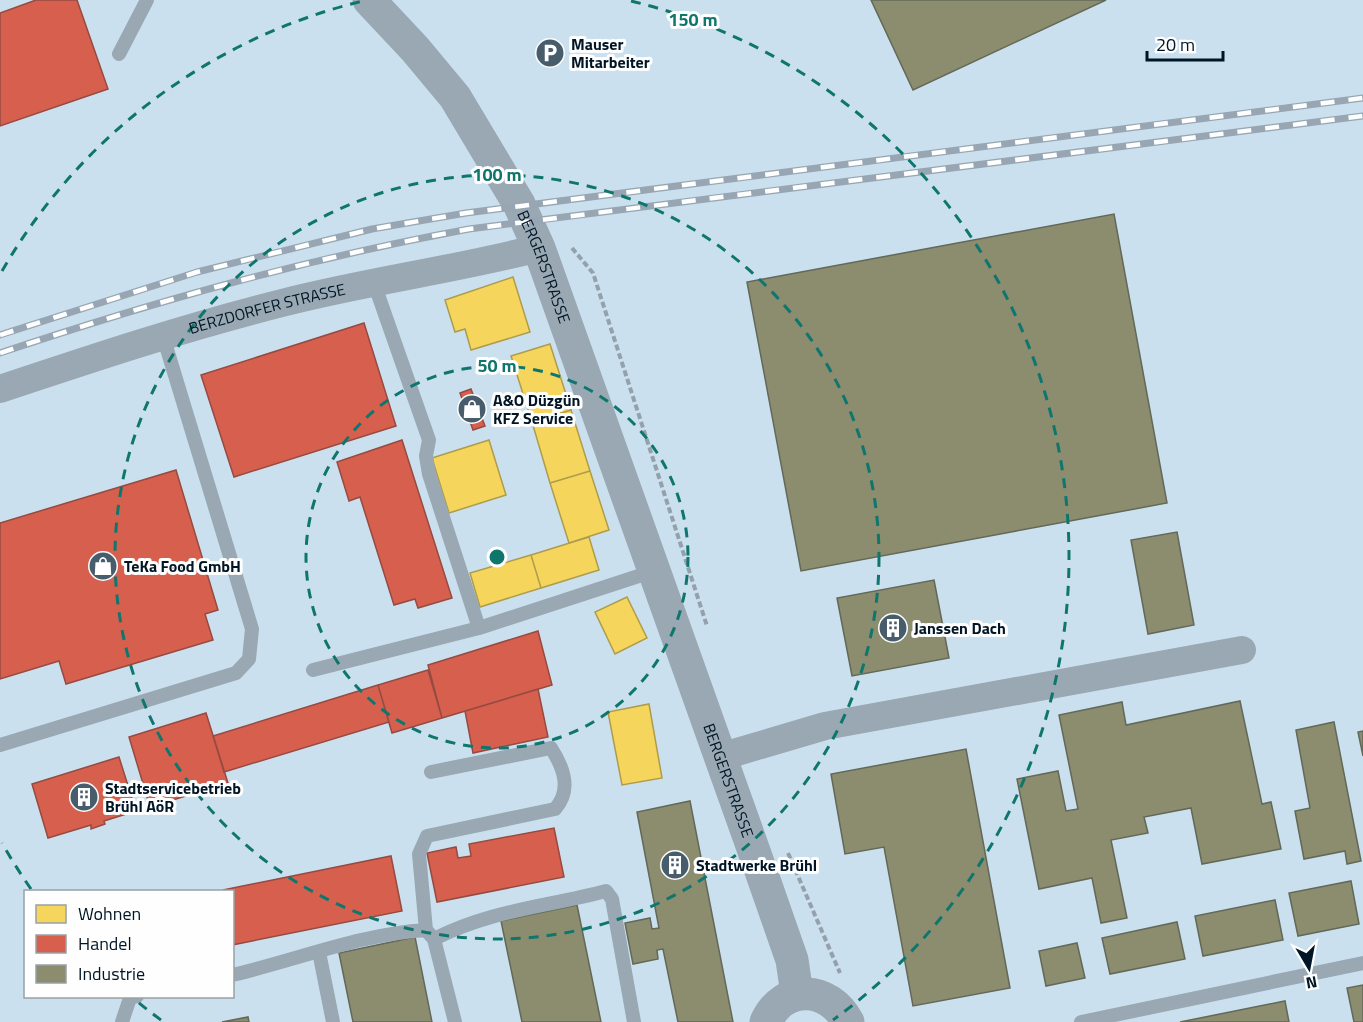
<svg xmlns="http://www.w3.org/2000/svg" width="1363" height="1022" viewBox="0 0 1363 1022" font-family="'Titillium Web',sans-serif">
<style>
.homes{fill:#f6d55c;stroke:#ac9c4c;stroke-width:1.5}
.shops{fill:#d6604d;stroke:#964a41;stroke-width:1.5}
.industry{fill:#8c8c6e;stroke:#626958;stroke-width:1.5}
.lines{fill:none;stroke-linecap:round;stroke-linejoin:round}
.path{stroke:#94a1aa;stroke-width:4;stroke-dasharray:6 3;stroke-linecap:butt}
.service{stroke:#99a8b2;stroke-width:14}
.minor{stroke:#99a8b2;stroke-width:28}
.tertiary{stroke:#99a8b2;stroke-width:33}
.rail-casing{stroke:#97a6b2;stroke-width:7}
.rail{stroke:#fefefe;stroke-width:4.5;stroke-dasharray:14;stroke-linecap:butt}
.ring{fill:none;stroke:#0f766e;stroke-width:3;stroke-dasharray:10 8}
.labels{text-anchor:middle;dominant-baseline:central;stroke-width:6;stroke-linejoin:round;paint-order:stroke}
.poi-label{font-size:16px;font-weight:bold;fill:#001626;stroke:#fefefe;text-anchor:start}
.street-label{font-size:16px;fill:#001626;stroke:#fefefe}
.centre{fill:#0f766e;stroke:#fefefe;stroke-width:3}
.ring-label{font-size:18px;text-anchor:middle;font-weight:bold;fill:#0f766e;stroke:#fefefe;stroke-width:6;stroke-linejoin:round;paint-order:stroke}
</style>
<rect width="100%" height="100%" fill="#cbe0ef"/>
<!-- homes -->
<path class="homes" d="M 513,277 L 530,332 L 471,350 L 465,329 L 455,332 L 445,300 Z
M 550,344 L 571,410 L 532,422 L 511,356 Z
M 571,410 L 590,471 L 550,483 L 532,422 Z
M 489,440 L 506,495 L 449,513 L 432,458 Z
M 590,471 L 609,530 L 569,543 L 550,483 Z
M 589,537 L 599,570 L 541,588 L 531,555 Z
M 531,555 L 541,588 L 480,607 L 470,573 Z
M 627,597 L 647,638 L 615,654 L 595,612 Z
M 649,704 L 662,778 L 622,785 L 608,712 Z"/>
<!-- shops -->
<path class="shops" d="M 36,0 L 77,0 L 108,89 L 0,126 L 0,13 Z
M 364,323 L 396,426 L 234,477 L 201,375 Z
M 471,389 L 485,426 L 473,430 L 460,393 Z
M 402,440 L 452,598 L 418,608 L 415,599 L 394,605 L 360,497 L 349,501 L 337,462 Z
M 176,470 L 218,610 L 205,614 L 213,640 L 66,684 L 59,661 L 0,679 L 0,523 Z
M 538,631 L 552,685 L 442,718 L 428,665 Z
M 428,670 L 442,718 L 392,733 L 378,685 Z
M 378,685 L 389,722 L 224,772 L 213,736 Z
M 538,689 L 548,737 L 473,753 L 465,711 Z
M 206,713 L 228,783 L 150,807 L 129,737 Z
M 119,757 L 136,811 L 104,821 L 105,824 L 91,829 L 91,825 L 48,838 L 32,784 Z
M 554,828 L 564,877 L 437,902 L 427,853 L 456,847 L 458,858 L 471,856 L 469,844 Z
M 391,856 L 402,911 L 232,945 L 232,892 L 223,890 Z"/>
<!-- industry -->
<path class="industry" d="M 871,0 L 1106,0 L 913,90 Z
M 1114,214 L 1167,503 L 801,571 L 747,282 Z
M 1177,532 L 1194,625 L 1148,634 L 1131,540 Z
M 934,580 L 949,658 L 852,676 L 837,598 Z
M 1240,701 L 1262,804 L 1271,802 L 1281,849 L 1202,864 L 1191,808 L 1144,817 L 1148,833 L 1111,840 L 1127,918 L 1101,923 L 1092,878 L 1039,889 L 1017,779 L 1058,771 L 1066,811 L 1078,809 L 1059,715 L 1122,702 L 1126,725 Z
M 1334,722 L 1361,861 L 1347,864 L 1345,851 L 1304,859 L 1295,811 L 1310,808 L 1296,730 Z
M 1363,731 L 1363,756 L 1358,732 Z
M 966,749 L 1010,988 L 913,1006 L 884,847 L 845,854 L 831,774 Z
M 690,801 L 733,1022 L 678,1022 L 663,949 L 657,950 L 658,959 L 633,964 L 625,923 L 650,918 L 652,929 L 659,928 L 637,812 Z
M 1351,881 L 1359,924 L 1298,936 L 1289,893 Z
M 1275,900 L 1283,940 L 1203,956 L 1195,916 Z
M 577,905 L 601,1022 L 522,1022 L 501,921 Z
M 1177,922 L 1185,959 L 1110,974 L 1102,938 Z
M 415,937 L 432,1022 L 353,1022 L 339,953 Z
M 1077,943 L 1085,978 L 1046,986 L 1039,951 Z
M 1363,985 L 1363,1022 L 1354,1022 L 1347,988 Z
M 1285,1001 L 1289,1022 L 1180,1022 Z
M 248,1017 L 249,1022 L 222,1022 Z"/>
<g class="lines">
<!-- path -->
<path class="path" d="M 572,248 L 593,273 L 707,626
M 788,853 L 840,973"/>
<!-- service -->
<path class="service" d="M 119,54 L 147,0
M 374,283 L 429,440 L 426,456 L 429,474 L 479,628
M 313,670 L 479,628 L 654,571
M 0,745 L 236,673 L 249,659 L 252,629 L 163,336
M 426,930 L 419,854 L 427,836 L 555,809 C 572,790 564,768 551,748 L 431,772
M 434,939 C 491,910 545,907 606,891 L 612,899 L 634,1022
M 319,952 L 333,1022
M 232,975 C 297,960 360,934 426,930 L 434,939 L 455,1022
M 122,1022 L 130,998 L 137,996
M 1081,1022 L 1363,963"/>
<!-- minor -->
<g class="minor">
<path id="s1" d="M 0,389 C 93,358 186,327 282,303 C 367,281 454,270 539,248"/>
<path d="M 720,757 L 825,726 L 1242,650"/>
</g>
<!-- tertiary -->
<g class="tertiary">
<path id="s2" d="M 369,0 L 415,49 L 455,97 L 519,204 L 539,248 L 755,854 L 792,960 L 797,994"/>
<path d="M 766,1022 C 784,983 829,986 848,1022"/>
</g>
<!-- rail casing -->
<g class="rail-casing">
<path id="rail" d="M 0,335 L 197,272 L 372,229 L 466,213 L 1363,98
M 0,353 C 156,301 306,259 469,229 L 1363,116"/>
</g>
<!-- rail -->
<use href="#rail" class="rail"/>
</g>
<!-- distance rings -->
<g class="ring">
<circle cx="497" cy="557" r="191"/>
<circle cx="497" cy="557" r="382"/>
<path d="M161 1020A572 572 0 0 1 133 998M31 889A572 572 0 0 1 2 843M2 271A572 572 0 0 1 363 1M631 1A572 572 0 0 1 833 1020"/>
</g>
<!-- icons -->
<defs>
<g id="parking-disc" transform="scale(1.5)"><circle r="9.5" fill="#475d6c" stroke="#fefefe"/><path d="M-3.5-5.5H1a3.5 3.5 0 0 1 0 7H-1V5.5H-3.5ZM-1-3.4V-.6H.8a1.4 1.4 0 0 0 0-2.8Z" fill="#fff"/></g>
<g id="shop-disc" transform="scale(1.5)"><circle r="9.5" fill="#475d6c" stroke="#fefefe"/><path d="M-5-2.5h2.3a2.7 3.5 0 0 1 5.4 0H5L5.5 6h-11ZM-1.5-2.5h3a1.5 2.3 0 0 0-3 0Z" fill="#fff"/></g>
<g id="building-disc" transform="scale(1.5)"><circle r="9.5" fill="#475d6c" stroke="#fefefe"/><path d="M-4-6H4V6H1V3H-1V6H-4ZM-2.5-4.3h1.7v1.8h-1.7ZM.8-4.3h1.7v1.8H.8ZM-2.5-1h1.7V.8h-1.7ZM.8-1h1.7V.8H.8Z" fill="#fff"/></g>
</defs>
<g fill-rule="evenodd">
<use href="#parking-disc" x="550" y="53"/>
<use href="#shop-disc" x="472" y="409"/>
<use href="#shop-disc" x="103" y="566"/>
<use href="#building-disc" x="893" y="628"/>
<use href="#building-disc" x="84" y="797"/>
<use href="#building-disc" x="675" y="865"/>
</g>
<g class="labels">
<!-- poi labels -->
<g class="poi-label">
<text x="571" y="44">Mauser<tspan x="571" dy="18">Mitarbeiter</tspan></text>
<text x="493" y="400">A&amp;O Düzgün<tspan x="493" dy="18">KFZ Service</tspan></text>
<text x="124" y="566">TeKa Food GmbH</text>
<text x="914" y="628">Janssen Dach</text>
<text x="105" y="788">Stadtservicebetrieb<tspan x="105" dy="18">Brühl AöR</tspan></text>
<text x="696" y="865">Stadtwerke Brühl</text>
</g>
<!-- street labels -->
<g class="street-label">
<text stroke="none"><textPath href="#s2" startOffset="322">BERGERSTRASSE</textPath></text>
<text stroke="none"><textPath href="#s1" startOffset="279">BERZDORFER STRASSE</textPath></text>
<text stroke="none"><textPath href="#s2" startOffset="868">BERGERSTRASSE</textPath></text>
</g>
</g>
<circle cx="497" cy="557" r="9" class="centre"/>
<g class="ring-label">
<text x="693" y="26">150 m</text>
<text x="497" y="181">100 m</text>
<text x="497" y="372">50 m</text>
</g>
<!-- legend -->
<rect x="24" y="890" width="210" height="108" fill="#fefefe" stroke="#98a1a8" stroke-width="1.5"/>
<rect x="36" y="905" width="30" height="18" fill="#f6d55c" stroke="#98a1a8" stroke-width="1.5"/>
<text x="78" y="920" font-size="18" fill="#001626">Wohnen</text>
<rect x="36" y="935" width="30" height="18" fill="#d6604d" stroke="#98a1a8" stroke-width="1.5"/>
<text x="78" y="950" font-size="18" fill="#001626">Handel</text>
<rect x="36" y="965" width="30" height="18" fill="#8c8c6e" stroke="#98a1a8" stroke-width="1.5"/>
<text x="78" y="980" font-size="18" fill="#001626">Industrie</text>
<!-- north arrow -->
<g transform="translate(1309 968) rotate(170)" stroke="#fefefe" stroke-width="4.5" paint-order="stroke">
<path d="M0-4.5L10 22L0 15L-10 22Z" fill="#001626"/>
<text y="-9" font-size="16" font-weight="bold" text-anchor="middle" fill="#001626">N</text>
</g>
<!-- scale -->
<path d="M1147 51v9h76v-9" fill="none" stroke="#001626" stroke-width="3"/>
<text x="1156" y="51" font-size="18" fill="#001626" stroke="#fefefe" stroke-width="4.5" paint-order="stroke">20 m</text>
</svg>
